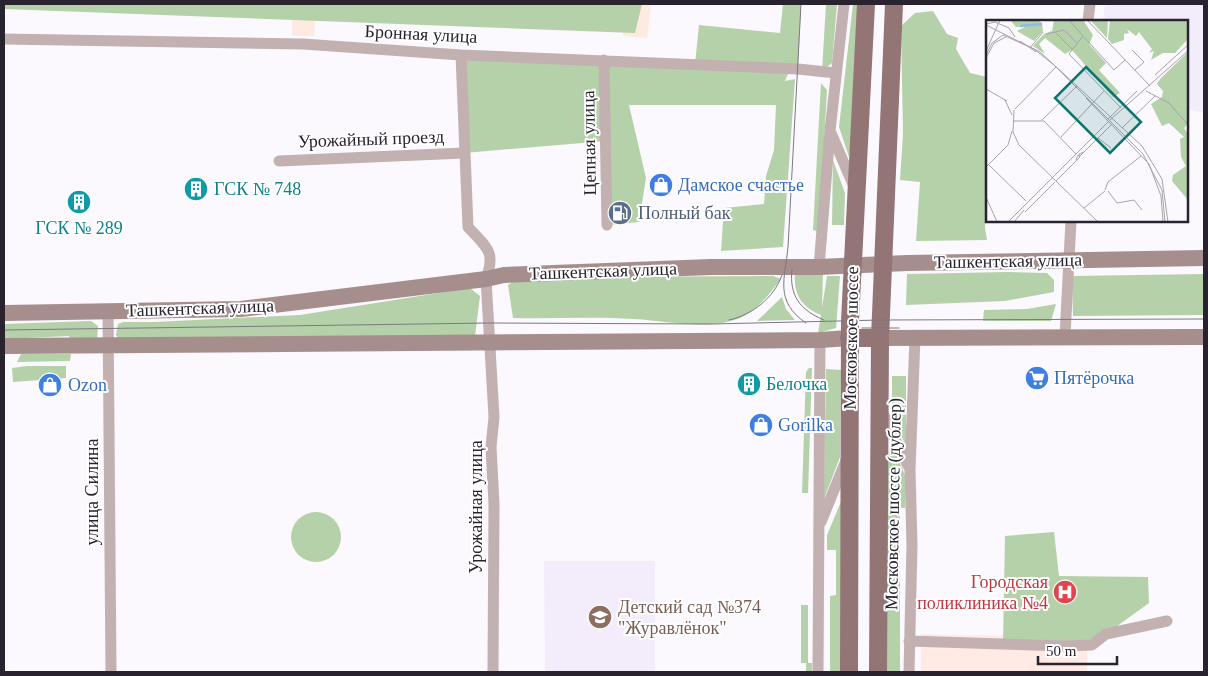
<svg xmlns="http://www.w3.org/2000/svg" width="1208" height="676" viewBox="0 0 1208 676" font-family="Georgia,serif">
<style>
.commercial{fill:#ffeae4}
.industrial{fill:#fdebe1}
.built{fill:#f3ecfb}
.green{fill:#b4d1a9}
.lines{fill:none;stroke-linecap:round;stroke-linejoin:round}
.minor{stroke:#c2b1b0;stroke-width:11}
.secondary{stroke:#a68e8d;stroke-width:16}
.primary{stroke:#927574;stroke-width:18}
.tram{stroke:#7c7881;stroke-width:1}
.labels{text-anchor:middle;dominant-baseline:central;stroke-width:4;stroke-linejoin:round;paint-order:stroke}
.street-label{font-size:18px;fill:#28232e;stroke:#fff}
.shop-label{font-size:18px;fill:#366cbe;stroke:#fff;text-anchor:start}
.culture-label{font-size:18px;fill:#0d838f;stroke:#fff;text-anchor:start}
.service-label{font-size:18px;fill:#4e5e75;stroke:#fff;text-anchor:start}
.health-label{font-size:18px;fill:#be3a42;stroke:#fff;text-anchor:end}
.education-label{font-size:18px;fill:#785e54;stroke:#fff;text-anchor:start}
.inset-river{fill:none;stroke:#90bce3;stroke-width:2.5}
.inset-road{fill:none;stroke:#a7a3ab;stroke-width:1}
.view{fill:#0f766e;fill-opacity:0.15;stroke:#0f766e;stroke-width:2.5}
.inset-edge{fill:none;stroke:#28232e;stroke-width:2.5}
</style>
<rect width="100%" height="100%" fill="#fbf8fe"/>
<!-- commercial -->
<path class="commercial" d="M 921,634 L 1087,638 L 1087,672 L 921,672 Z"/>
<!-- industrial -->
<path class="industrial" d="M 271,4 L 651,4 L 647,38 L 623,36 L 623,22 L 316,9 L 314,36 L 292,36 L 292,5 Z"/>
<!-- built -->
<path class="built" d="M 1105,4 L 1204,4 L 1204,113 L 1187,109 L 1187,21 L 1103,21 Z
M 544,561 L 655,561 L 655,672 L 545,672 Z"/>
<!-- green -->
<path class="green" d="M 4,4 L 642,4 L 635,33 L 4,9 Z
M 783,4 L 801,4 L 798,69 L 790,69 L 785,81 L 795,79 L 783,247 L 721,251 L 724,208 L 764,204 L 766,176 L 774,150 L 776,105 L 629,105 L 646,178 L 639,222 L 607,225 L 606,141 L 464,153 L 461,55 L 695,64 L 699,25 L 780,33 Z
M 826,4 L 837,4 L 832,63 L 822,71 Z
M 853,4 L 859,4 L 853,132 L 849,157 L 839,127 Z
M 933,11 L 947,34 L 958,38 L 956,49 L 970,73 L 987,77 L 985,228 L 987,240 L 916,241 L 920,182 L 900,180 L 903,134 L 901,26 L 915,13 Z
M 821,83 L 827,90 L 819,232 L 813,230 Z
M 833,160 L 845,193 L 844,225 L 832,225 Z
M 1007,272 L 1047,273 L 1054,280 L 1054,292 L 1005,301 L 906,305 L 907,274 Z
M 823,273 L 822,308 L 827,276 L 840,276 L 836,328 L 818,333 L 821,315 C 802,308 793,294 795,274 Z
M 1204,274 L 1204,315 L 1073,316 L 1072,276 Z
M 773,276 L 781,279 C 769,294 758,310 740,318 C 706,331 669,321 634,319 C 594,316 553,319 513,318 L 508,285 L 514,281 L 583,277 Z
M 470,288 L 480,296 L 475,336 L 120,341 L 116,335 L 118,324 L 123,322 L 155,322 L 300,315 Z
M 782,297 L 786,309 L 795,320 L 757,321 Z
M 1056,304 L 1051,321 L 983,321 L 984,310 L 1027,309 Z
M 91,321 L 98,326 L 97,339 L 70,339 L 69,336 L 4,339 L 4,324 Z
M 21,354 L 71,354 L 70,361 L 17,362 Z
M 27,366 L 66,366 L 66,378 L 13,382 L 12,368 Z
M 809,368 L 812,368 L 808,493 L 802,493 L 806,372 Z
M 826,369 L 841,370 L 840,457 L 824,499 Z
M 892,376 L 906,376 L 906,447 L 892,412 Z
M 891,442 L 905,475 L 905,508 L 900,508 L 900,672 L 885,672 L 887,469 Z
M 843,497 L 841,672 L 830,672 L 830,596 L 836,595 L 836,550 L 827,550 L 827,535 Z
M291 537a25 25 0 1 1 50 0a25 25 0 1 1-50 0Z
M 1054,532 L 1059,576 L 1148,577 L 1149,603 L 1106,634 L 1081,646 L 1003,645 L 1005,536 Z
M 801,605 L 808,605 L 808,663 L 812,663 L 812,672 L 806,672 L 806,663 L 801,663 Z"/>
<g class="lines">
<!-- minor -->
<path class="minor" d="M 1088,21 L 1090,4
M 4,39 L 303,44 L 461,55 L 798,69 L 836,73
M 461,55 L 468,227 C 487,248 496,251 486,279 L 494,417 L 491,447 L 494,504 L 493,672
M 604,60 L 607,225
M 831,133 L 855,189
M 279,161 L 464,153
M 819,267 L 830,131 L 844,4
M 108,311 L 111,672
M 1065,336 L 1071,221
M 882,411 L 908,466
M 821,522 L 847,458
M 909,641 L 1066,646 L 1092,645 L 1106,634 L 1167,621
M 818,672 L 820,340
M 909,672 L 912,545 L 910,470 L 915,337"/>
<!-- secondary -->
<path class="secondary" d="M 4,313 L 241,309 L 486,279 L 504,275 L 711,267 L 819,267 L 907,263 L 1204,258
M 880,338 L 1204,337
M 4,346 L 820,340 L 849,338"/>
<!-- primary -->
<path class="primary" d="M 849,338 L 880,338
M 849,672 L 850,321 L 866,4
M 878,672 L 880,338 L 894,4"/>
<!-- tram -->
<path class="tram" d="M 801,4 L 788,247 C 785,279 774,301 806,323
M 792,269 C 789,296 800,310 824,320
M 729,320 C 752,315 774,298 782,275
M 862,328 L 899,328
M 4,330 L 488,323 L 712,324 L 881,320 L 1204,319"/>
</g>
<!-- icons -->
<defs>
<g id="shop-disc" transform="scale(1.25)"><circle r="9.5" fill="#3f7fe0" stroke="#fff"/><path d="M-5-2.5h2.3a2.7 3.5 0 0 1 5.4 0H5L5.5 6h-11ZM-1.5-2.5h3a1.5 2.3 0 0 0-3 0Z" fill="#fff"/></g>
<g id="building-disc" transform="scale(1.25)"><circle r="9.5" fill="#0f9aa8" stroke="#fff"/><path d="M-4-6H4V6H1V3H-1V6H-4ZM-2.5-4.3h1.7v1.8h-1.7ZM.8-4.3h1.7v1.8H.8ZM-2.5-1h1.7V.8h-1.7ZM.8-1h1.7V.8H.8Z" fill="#fff"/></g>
<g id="fuel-disc" transform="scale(1.25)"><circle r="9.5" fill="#5c6f8a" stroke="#fff"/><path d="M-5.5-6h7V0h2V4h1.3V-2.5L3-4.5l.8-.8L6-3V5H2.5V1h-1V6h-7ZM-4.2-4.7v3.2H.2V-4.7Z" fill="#fff"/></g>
<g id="supermarket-disc" transform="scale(1.25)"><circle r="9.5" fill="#3f7fe0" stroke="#fff"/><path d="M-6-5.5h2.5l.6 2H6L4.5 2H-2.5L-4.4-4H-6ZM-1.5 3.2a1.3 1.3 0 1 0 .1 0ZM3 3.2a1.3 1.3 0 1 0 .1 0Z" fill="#fff"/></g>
<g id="hospital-disc" transform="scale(1.25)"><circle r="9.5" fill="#e0444e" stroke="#fff"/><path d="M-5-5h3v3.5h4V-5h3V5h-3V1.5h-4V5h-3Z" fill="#fff"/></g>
<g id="school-disc" transform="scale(1.25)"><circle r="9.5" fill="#8d6e63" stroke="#fff"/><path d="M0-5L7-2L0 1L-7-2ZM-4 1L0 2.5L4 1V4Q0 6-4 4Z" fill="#fff"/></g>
</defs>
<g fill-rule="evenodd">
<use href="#shop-disc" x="661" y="185"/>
<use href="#building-disc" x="196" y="189"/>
<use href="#building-disc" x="79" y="202"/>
<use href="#fuel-disc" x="620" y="213"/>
<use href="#supermarket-disc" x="1037" y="378"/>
<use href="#building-disc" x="749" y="384"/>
<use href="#shop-disc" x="50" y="385"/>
<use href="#shop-disc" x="761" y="425"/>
<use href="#hospital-disc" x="1065" y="592"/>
<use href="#school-disc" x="600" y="617"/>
</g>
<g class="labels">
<!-- street labels -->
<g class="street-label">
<text transform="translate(421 34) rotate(3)">Бронная улица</text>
<text transform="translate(371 139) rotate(-2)">Урожайный проезд</text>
<text transform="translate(589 143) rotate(-91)">Цепная улица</text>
<text transform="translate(1008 261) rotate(-1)">Ташкентская улица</text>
<text transform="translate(603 271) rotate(-2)">Ташкентская улица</text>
<text transform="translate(200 308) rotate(-2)">Ташкентская улица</text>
<text transform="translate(851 338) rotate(-89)">Московское шоссе</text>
<text transform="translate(92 492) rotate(-90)">улица Силина</text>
<text transform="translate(893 504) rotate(-89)">Московское шоссе (дублер)</text>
<text transform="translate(476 507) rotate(-90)">Урожайная улица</text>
</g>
<!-- shop labels -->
<g class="shop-label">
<text x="678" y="185">Дамское счастье</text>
<text x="1054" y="378">Пятёрочка</text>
<text x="68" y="385">Ozon</text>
<text x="778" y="425">Gorilka</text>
</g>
<!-- culture labels -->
<g class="culture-label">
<text x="214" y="189">ГСК № 748</text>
<text x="79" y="228" text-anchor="middle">ГСК № 289</text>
<text x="766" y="384">Белочка</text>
</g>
<!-- service labels -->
<g class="service-label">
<text x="638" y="213">Полный бак</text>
</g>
<!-- health labels -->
<g class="health-label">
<text x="1048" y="582">Городская<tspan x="1048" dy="21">поликлиника №4</tspan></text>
</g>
<!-- education labels -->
<g class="education-label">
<text x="618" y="607">Детский сад №374<tspan x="618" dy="21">"Журавлёнок"</tspan></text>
</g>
</g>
<!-- overview -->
<g transform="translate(986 20)">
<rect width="202" height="202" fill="#fbf8fe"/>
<path d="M 51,0 L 59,0 L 51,0 L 56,3 L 57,11 L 48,21 L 31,11 L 39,7 L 30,7 L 25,1 ZM 68,0 L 97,0 L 107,15 L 103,24 L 120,43 L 113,50 L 134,73 L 127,77 L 86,30 L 79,34 L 59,18 L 53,24 L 59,34 L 47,26 L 58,14 L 66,11 ZM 104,0 L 122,0 L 121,18 ZM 124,0 L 202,0 L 202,19 L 189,33 L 177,33 L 165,40 L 168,31 L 163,33 L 166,29 L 153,12 L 150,16 L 141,9 L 143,13 L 138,14 L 138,20 L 126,24 L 122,19 ZM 202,32 L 202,104 L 198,108 L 202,114 L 202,180 L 186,161 L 187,155 L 200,146 L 195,137 L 194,119 L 198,117 L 183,103 L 176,106 L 165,84 L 176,77 L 177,71 L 171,64 L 174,59 Z" fill="#b4d1a9"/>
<path class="inset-river" d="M 34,6 L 56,4"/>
<path class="inset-road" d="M 83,0 L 97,16 L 83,34 L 135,88M 101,0 L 164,66M 0,4 L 9,2 L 23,8 L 29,17M 0,5 L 54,32 L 156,126 L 176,159 L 182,202M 69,12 L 86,29M 60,14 L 78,10 L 91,23M 98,17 L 128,50 L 139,40M 34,21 L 50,32M 44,28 L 57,12M 146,30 L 158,42 L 149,50M 0,31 L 14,0M 0,35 L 6,23 L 17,15 L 48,29 L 68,45 L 157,134 L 176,170 L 179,202M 0,38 L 8,23 L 20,17M 169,55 L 203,24M 0,69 L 21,81M 160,71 L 183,83 L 203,106M 100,78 L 163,144 L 175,176 L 177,202M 19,80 L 26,95M 29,89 L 70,47M 28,90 L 27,112 L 33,125 L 112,202M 122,99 L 151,71M 56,100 L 91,66M 28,101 L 58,101 L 90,134M 136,108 L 169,76M 75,117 L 118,71M 112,118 L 125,128M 98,132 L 93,134 L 94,136 L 126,104M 3,145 L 40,181M 0,147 L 22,125 L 26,111M 70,161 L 94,137 L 92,135 L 90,140M 119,170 L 122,162 L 155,136M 122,171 L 131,183 L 148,180 L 156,190M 0,177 L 11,202M 98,188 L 119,171M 39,192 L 69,162M 22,202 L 124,100 L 203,30M 28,202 L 38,190"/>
<path class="view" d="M 100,47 L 155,102 L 124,133 L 69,78 Z"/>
<rect width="202" height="202" class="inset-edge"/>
</g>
<!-- border -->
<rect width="1208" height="676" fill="none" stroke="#28232e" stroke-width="10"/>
<!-- scale -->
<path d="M1038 656v8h79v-8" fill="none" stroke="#28232e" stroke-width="2.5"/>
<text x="1046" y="656" font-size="15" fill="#28232e" stroke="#ffffff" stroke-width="4" paint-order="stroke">50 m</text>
</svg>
